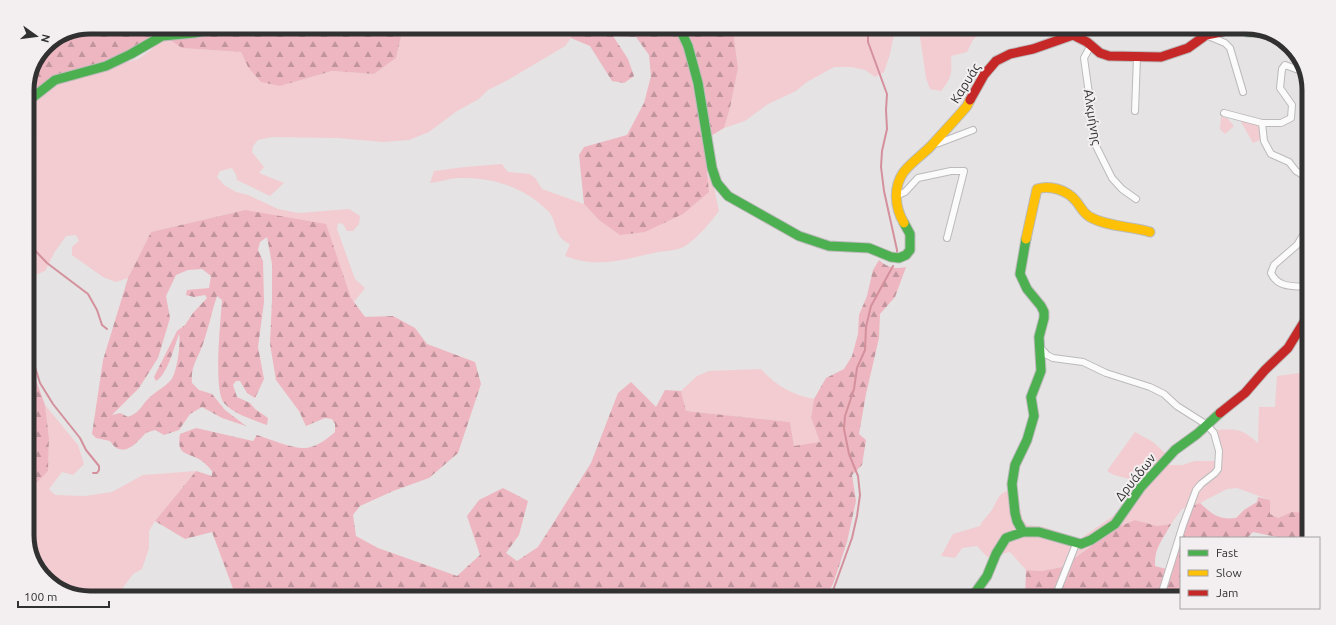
<svg xmlns="http://www.w3.org/2000/svg" width="1336" height="625" viewBox="0 0 1336 625" font-family="Ubuntu,sans-serif">
<style>
.grass{fill:#f2ccd1}
.forest{fill:url(#forest-firs);fill-rule:evenodd}
.lines{fill:none;stroke-linecap:round;stroke-linejoin:round}
.stream{stroke:#d4909c;stroke-width:2}
.street-casing{stroke:#bcbaba;stroke-width:8}
.fast-casing{stroke:#bcbaba;stroke-width:11}
.slow-casing{stroke:#bcbaba;stroke-width:11}
.jam-casing{stroke:#bcbaba;stroke-width:11}
.street{stroke:#fbfbfb;stroke-width:6}
.fast{stroke:#4caf50;stroke-width:9}
.slow{stroke:#ffc107;stroke-width:9}
.jam{stroke:#c62828;stroke-width:9}
.labels{text-anchor:middle;dominant-baseline:central;stroke-width:4;stroke-linejoin:round;paint-order:stroke}
.street-label{font-size:13px;fill:#323131;stroke:#f3eff0}
.rim{fill:none;stroke:#323131;stroke-width:5}
</style>
<defs>
<pattern id="forest-firs" width="22" height="20" patternUnits="userSpaceOnUse"><rect width="22" height="20" fill="#eeb6c0"/><path d="M5 1l3.5 6h-7zM16 11l3.5 6h-7z" fill="#c1959d"/></pattern>
</defs>
<rect width="100%" height="100%" fill="#e5e3e3"/>
<!-- grass -->
<path class="grass" d="M 403,28 L 570,29 L 571,38 L 565,46 L 508,80 L 488,90 L 479,99 L 457,111 L 429,132 L 409,140 L 383,142 L 338,138 L 272,137 L 258,140 L 253,146 L 252,152 L 264,167 L 259,173 L 284,183 L 270,196 L 237,180 L 236,175 L 232,168 L 220,171 L 217,177 L 224,185 L 236,192 L 248,195 L 278,209 L 298,213 L 349,209 L 360,216 L 359,224 L 353,231 L 347,231 L 343,224 L 338,223 L 337,229 L 355,279 L 365,288 L 354,302 L 351,298 L 245,210 L 151,232 L 128,278 L 116,282 L 103,277 L 72,255 L 72,247 L 79,241 L 76,235 L 66,236 L 54,253 L 45,271 L 27,278 L 27,108 L 53,86 L 66,80 L 138,59 L 151,50 L 157,43 L 168,38 L 183,48 L 241,52 L 248,67 L 280,86 L 332,71 L 374,74 L 396,58 Z
M 733,30 L 895,30 L 890,54 L 884,72 L 875,77 L 865,70 L 851,67 L 834,67 L 807,82 L 796,91 L 768,104 L 745,121 L 724,128 L 730,108 L 738,68 Z
M 919,30 L 953,31 L 953,34 L 966,31 L 982,31 L 973,40 L 967,52 L 951,56 C 952,74 952,77 941,91 L 930,89 L 926,78 Z
M 1221,117 L 1227,118 L 1234,126 L 1225,134 L 1220,129 Z
M 1240,120 L 1259,124 L 1260,140 L 1253,143 Z
M 502,164 L 508,172 L 530,174 L 536,179 L 542,189 L 584,204 L 599,220 L 709,192 L 706,172 L 714,187 L 719,211 C 710,223 700,235 688,244 C 681,250 667,251 658,252 C 624,259 600,269 565,256 L 570,244 C 567,243 564,241 562,239 C 554,232 556,217 547,210 C 523,186 491,177 457,178 C 448,179 439,182 430,183 L 434,171 L 465,167 Z
M 761,369 C 776,386 792,395 814,399 L 811,418 L 820,442 L 794,447 L 790,422 L 686,411 L 681,391 L 697,376 L 709,371 Z
M 1300,373 L 1303,378 L 1306,378 L 1305,513 L 1285,515 L 1278,518 L 1270,514 L 1270,500 L 1237,488 L 1227,489 L 1200,503 L 1182,509 L 1171,524 L 1157,526 L 1135,520 L 1116,528 L 1061,567 L 1041,571 L 1026,570 L 1010,552 L 987,557 L 977,546 L 962,548 L 955,558 L 941,556 L 953,534 L 980,526 C 983,519 990,514 993,508 C 998,499 1000,490 1011,491 L 1017,497 L 1023,520 L 1027,525 L 1044,527 L 1080,539 L 1113,516 L 1122,506 L 1137,481 L 1114,475 L 1107,471 L 1135,432 L 1153,442 L 1166,454 L 1164,465 L 1182,465 L 1195,461 L 1221,461 L 1221,451 L 1217,430 C 1237,429 1242,429 1258,443 L 1259,407 L 1275,407 L 1277,376 Z
M 45,405 L 78,445 L 84,464 L 73,475 L 62,472 L 49,489 L 55,495 L 85,496 L 112,492 L 143,475 L 196,471 L 155,521 L 149,531 L 149,548 L 142,569 L 133,574 L 119,593 L 65,593 L 38,570 L 27,540 L 27,493 L 48,471 L 49,438 Z"/>
<!-- forest -->
<path class="forest" d="M 90,27 L 403,28 L 396,58 L 374,74 L 332,71 L 280,86 L 261,82 L 248,67 L 241,52 L 182,48 L 160,33 L 129,51 L 106,62 L 55,76 L 27,100 L 27,86 L 46,45 Z
M 570,29 L 733,30 L 738,68 L 730,108 L 724,128 L 704,140 L 709,192 L 683,214 L 645,232 L 620,235 L 599,220 L 584,204 L 579,155 L 584,147 L 627,135 L 644,103 L 651,76 L 649,55 L 636,37 L 613,36 L 628,59 L 634,76 L 624,83 L 612,81 L 590,46 L 571,38 Z
M 245,210 L 326,224 L 351,298 L 365,317 L 393,316 L 415,328 L 427,344 L 475,362 L 481,384 L 458,453 L 429,478 L 393,491 L 360,506 L 353,515 L 356,536 L 378,548 L 457,576 L 480,555 L 467,516 L 479,500 L 503,488 L 528,501 L 519,535 L 506,553 L 517,561 L 538,547 L 554,522 L 591,463 L 618,393 L 631,382 L 656,407 L 665,390 L 681,391 L 686,411 L 790,422 L 794,446 L 820,442 L 811,418 L 814,399 L 826,378 L 844,369 L 852,356 L 858,334 L 859,315 L 867,296 L 873,270 L 879,260 C 888,268 895,269 906,267 L 895,297 L 880,314 L 879,338 L 866,394 L 859,434 L 866,440 L 862,465 L 852,475 L 856,501 L 847,542 L 833,584 L 826,596 L 235,594 L 212,532 L 185,539 L 155,521 L 196,471 L 212,476 L 212,471 C 208,466 203,461 197,458 C 183,452 177,453 180,434 L 196,428 L 253,441 L 257,435 C 270,439 292,449 306,448 C 317,447 327,439 335,432 L 335,424 L 332,419 L 325,418 L 306,426 L 299,411 L 276,380 L 270,344 L 272,300 L 272,264 L 267,237 L 260,242 L 258,250 L 263,261 L 264,302 L 258,347 L 264,379 L 255,398 L 247,393 L 240,381 L 236,381 L 233,385 L 237,397 L 250,403 L 255,409 L 268,418 L 267,425 C 252,419 235,415 224,403 C 213,391 221,318 222,300 L 217,296 C 212,310 209,326 204,341 C 199,357 190,366 192,383 L 199,390 L 212,394 L 225,410 L 246,426 L 222,418 L 202,407 L 190,414 L 179,430 L 164,435 L 155,430 C 152,431 148,432 146,433 C 143,435 142,438 139,440 C 129,451 118,454 110,441 L 96,438 L 92,434 L 103,360 L 128,278 L 151,232 ZM 202,269 L 211,276 L 209,288 L 187,290 L 186,295 L 194,297 L 205,295 L 207,298 L 193,313 L 185,325 L 177,331 L 154,377 L 156,381 C 168,374 174,347 179,334 C 181,343 177,373 171,380 C 164,388 154,392 147,400 C 139,409 140,412 128,417 L 120,413 L 112,415 L 139,388 L 158,358 L 170,318 L 166,296 L 176,275 L 188,270 Z
M 27,358 L 30,363 L 45,405 L 49,438 L 48,471 L 27,493 Z
M 1258,497 L 1270,500 L 1270,514 L 1278,518 L 1292,512 L 1305,513 L 1304,538 L 1282,538 L 1253,532 L 1247,538 L 1181,538 L 1181,591 L 1169,592 L 1167,588 L 1167,582 L 1190,506 L 1200,503 C 1212,514 1218,520 1236,518 L 1244,510 L 1257,502 Z
M 1135,520 L 1157,526 L 1171,524 C 1163,540 1154,547 1155,566 L 1166,569 L 1161,589 L 1161,597 L 1074,597 L 1071,594 L 1068,597 L 1025,597 L 1026,570 L 1041,571 L 1062,567 L 1116,528 Z"/>
<g class="lines">
<!-- stream -->
<path class="stream" d="M 868,30 L 868,42 L 887,94 L 886,110 L 887,129 L 882,151 L 881,167 L 884,191 L 897,250 L 897,255
M 27,242 L 47,263 L 88,294 L 97,310 L 102,325 L 107,329
M 27,354 L 34,364 L 40,383 L 53,404 L 80,438 L 86,450 L 99,466 L 99,470 L 97,473 L 93,473
M 831,596 L 852,538 L 857,516 L 860,495 L 858,476 L 849,454 L 844,429 L 845,416 L 854,389 L 857,368 L 865,350 L 866,327 L 871,306 L 893,266"/>
<!-- street casing -->
<g class="street-casing">
<path id="street" d="M 1206,35 L 1225,43 L 1230,48 L 1243,92
M 1091,45 L 1084,58 L 1092,115 L 1094,142 L 1112,178 L 1122,189 L 1136,199
M 1135,111 L 1137,57
M 1224,113 L 1262,123 L 1281,123 L 1291,118 L 1292,105 L 1280,88 L 1282,69 L 1285,65 L 1304,72
M 1262,123 L 1264,141 L 1271,154 L 1289,162 L 1296,171 L 1308,178
M 933,144 L 939,143 L 973,130
M 896,196 L 905,192 L 918,178 L 951,171 L 964,171 L 947,238
M 1307,287 C 1293,286 1278,288 1271,273 L 1274,265 L 1297,245 L 1307,229
M 1040,347 L 1047,355 L 1053,358 L 1083,362 L 1106,373 L 1150,387 L 1164,394 L 1177,406 L 1207,425 L 1214,433 L 1219,451 L 1218,469 L 1215,473 L 1201,484 L 1196,490 L 1183,525 L 1163,589 L 1164,592 L 1168,595 L 1181,594
M 1054,597 L 1057,592 L 1076,544"/>
</g>
<!-- fast casing -->
<g class="fast-casing">
<path id="fast" d="M 680,29 L 688,46 L 698,83 L 712,168 L 717,183 L 728,196 L 799,236 L 829,246 L 869,248 L 891,257 L 899,258 L 906,255 L 910,250 L 910,234 L 904,223
M 1247,32 L 1265,33 L 1276,36
M 27,102 L 55,80 L 106,66 L 131,54 L 162,36 L 194,33 L 221,28
M 1023,532 L 1017,521 L 1015,513 L 1012,484 L 1015,465 L 1027,440 L 1034,416 L 1031,397 L 1041,371 L 1039,337 L 1044,318 L 1044,312 L 1041,306 L 1027,289 L 1020,274 L 1026,239
M 972,597 L 987,576 L 996,554 L 1006,538 L 1023,532 L 1039,532 L 1081,544 L 1091,540 L 1115,524 L 1141,487 L 1175,450 L 1197,434 L 1220,413"/>
</g>
<!-- slow casing -->
<g class="slow-casing">
<path id="slow" d="M 904,223 C 895,208 893,188 903,173 C 909,164 922,155 930,147 C 942,134 955,120 967,106 L 970,100
M 1026,239 L 1037,189 C 1051,185 1067,190 1076,201 C 1081,207 1083,213 1090,217 C 1108,227 1131,226 1150,232"/>
</g>
<!-- jam casing -->
<g class="jam-casing">
<path id="jam" d="M 970,100 L 984,75 L 996,61 L 1010,54 L 1033,49 L 1073,35 L 1087,42 L 1100,53 L 1109,56 L 1161,57 L 1188,48 L 1206,35 L 1222,32
M 1220,413 L 1245,393 L 1265,370 L 1288,348 L 1307,317"/>
</g>
<!-- street -->
<use href="#street" class="street"/>
<!-- fast -->
<use href="#fast" class="fast"/>
<!-- slow -->
<use href="#slow" class="slow"/>
<!-- jam -->
<use href="#jam" class="jam"/>
</g>
<g class="labels">
<!-- street labels -->
<g class="street-label">
<text transform="translate(965 83) rotate(-58)">Καρυάς</text>
<text transform="translate(1093 117) rotate(81)">Αλκμήνης</text>
<text transform="translate(1135 477) rotate(-51)">Δρυάδων</text>
</g>
</g>
<!-- crop -->
<path d="M0 0H1336V625H0ZM90 34H1246A56 56 0 0 1 1302 90V535A56 56 0 0 1 1246 591H90A56 56 0 0 1 34 535V90A56 56 0 0 1 90 34Z" fill="#f3eff0" fill-rule="evenodd"/>
<path class="rim" d="M90 34H1246A56 56 0 0 1 1302 90V535A56 56 0 0 1 1246 591H90A56 56 0 0 1 34 535V90A56 56 0 0 1 90 34Z"/>
<!-- legend -->
<rect x="1180" y="537" width="140" height="72" fill="#f3eff0" stroke="#a6a3a4"/>
<rect x="1188" y="550" width="20" height="6" fill="#4caf50" stroke="#a6a3a4"/>
<text x="1216" y="557" font-size="12" fill="#323131">Fast</text>
<rect x="1188" y="570" width="20" height="6" fill="#ffc107" stroke="#a6a3a4"/>
<text x="1216" y="577" font-size="12" fill="#323131">Slow</text>
<rect x="1188" y="590" width="20" height="6" fill="#c62828" stroke="#a6a3a4"/>
<text x="1216" y="597" font-size="12" fill="#323131">Jam</text>
<!-- north arrow -->
<g transform="translate(36 36) rotate(104)" stroke="#f3eff0" stroke-width="3" paint-order="stroke">
<path d="M0-3L7 15L0 10L-7 15Z" fill="#323131"/>
<text y="-6" font-size="11" font-weight="bold" text-anchor="middle" fill="#323131">N</text>
</g>
<!-- scale -->
<path d="M18 601v6h91v-6" fill="none" stroke="#323131" stroke-width="2"/>
<text x="24" y="601" font-size="12" fill="#323131" stroke="#f3eff0" stroke-width="3" paint-order="stroke">100 m</text>
</svg>
